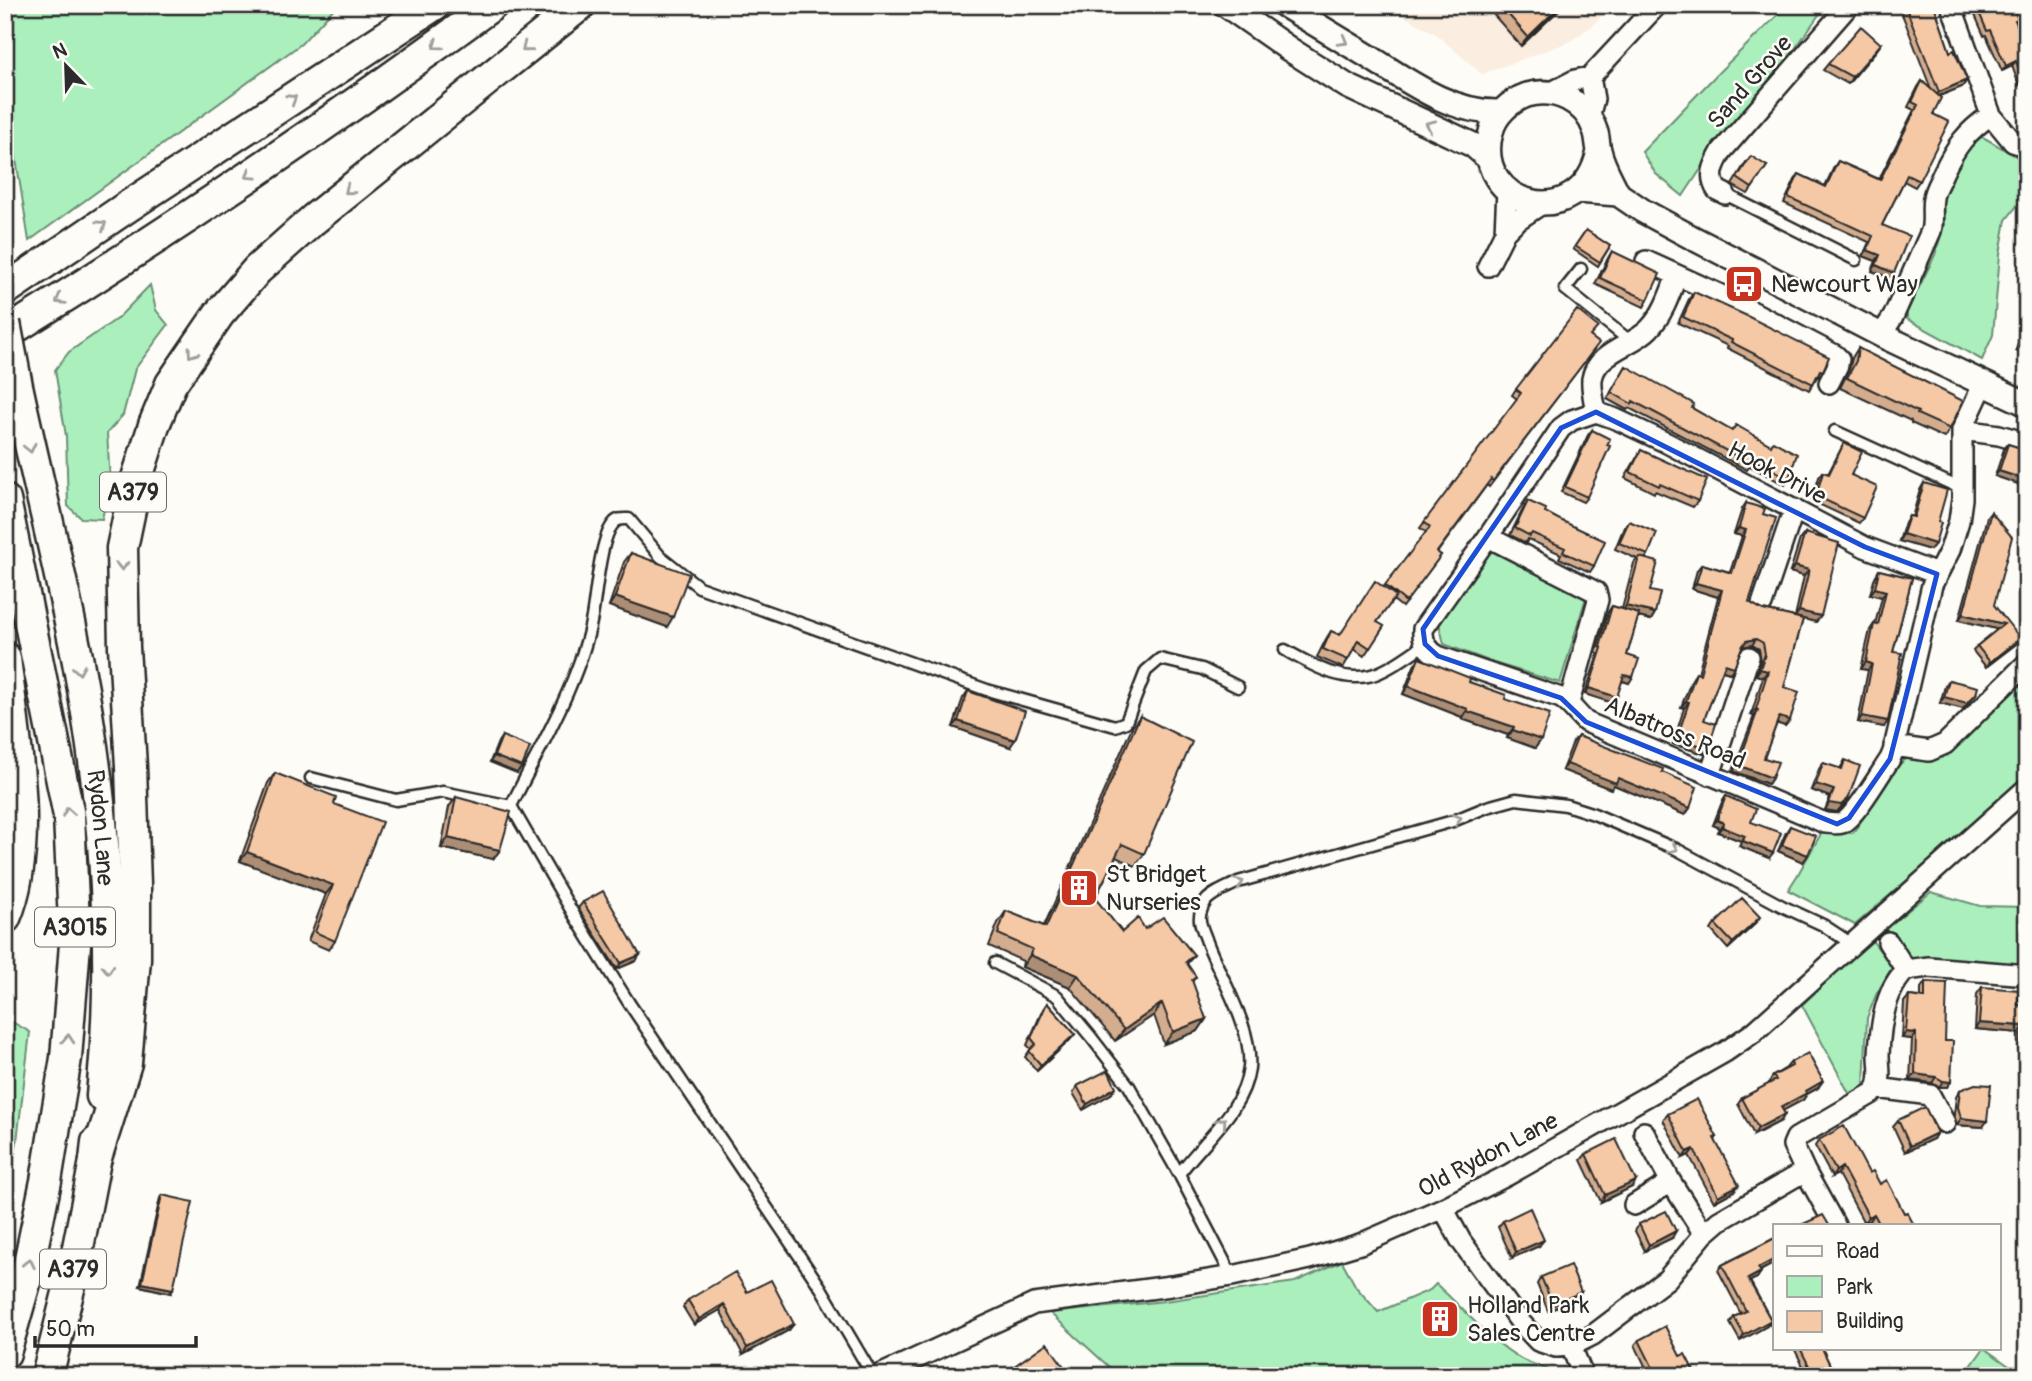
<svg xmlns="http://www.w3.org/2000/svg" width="2032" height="1381" viewBox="0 0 2032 1381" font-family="Pangolin,sans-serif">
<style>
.built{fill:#fbeddf}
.green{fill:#abf0bc;stroke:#6b8e74;stroke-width:2}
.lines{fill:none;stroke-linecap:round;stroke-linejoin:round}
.service-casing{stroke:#2b2b2b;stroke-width:15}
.minor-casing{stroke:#2b2b2b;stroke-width:24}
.tertiary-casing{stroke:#2b2b2b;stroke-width:28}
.primary-casing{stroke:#2b2b2b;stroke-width:35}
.service{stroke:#fdfcf7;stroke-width:10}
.minor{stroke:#fdfcf7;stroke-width:19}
.tertiary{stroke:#fdfcf7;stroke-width:23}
.primary{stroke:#fdfcf7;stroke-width:30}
.primary-bridge-casing{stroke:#2b2b2b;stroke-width:35;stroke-linecap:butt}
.primary-bridge{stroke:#fdfcf7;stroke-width:30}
.wall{fill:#d4ad8f;stroke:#2b2b2b;stroke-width:2}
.shaded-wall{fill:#ac8d74;stroke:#2b2b2b;stroke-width:2}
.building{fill:#f6c9a6;stroke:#2b2b2b;stroke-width:2}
.oneway{stroke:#9e9e9b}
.marked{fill:none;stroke:#1d4ed8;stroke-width:5;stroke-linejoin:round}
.labels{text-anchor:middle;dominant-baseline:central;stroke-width:5;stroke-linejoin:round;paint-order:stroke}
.shield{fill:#fdfcf7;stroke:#6a6a68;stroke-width:2}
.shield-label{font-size:23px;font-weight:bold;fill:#2b2b2b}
.street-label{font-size:24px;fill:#2b2b2b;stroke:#fdfcf7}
.poi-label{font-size:24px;fill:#2b2b2b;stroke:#fdfcf7;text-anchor:start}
</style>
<rect width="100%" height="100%" fill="#fdfcf7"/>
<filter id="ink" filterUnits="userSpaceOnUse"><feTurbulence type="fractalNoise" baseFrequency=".0143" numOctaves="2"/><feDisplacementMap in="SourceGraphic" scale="14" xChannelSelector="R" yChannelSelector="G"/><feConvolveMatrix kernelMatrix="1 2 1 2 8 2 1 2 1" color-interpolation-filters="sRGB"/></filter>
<g filter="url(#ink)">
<!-- built -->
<path class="built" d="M 1385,5 L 1612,5 L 1592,26 L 1569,42 L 1482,74 L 1436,34 Z"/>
<!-- green -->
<path class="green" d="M 5,5 L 337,5 L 301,44 L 29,241 L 5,89 Z
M 1788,5 L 1828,5 L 1818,16 L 1772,82 L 1707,160 L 1683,196 L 1656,174 L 1642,152 L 1721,70 Z
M 1982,137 C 1998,144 2011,156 2027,161 L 2027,193 L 2006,220 L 2000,254 L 1993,335 L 1982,360 L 1907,319 L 1907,312 L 1935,255 L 1944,225 L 1943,198 L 1951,176 L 1959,157 L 1974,141 Z
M 150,285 L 156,310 L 168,325 L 135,369 L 123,415 L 107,433 L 110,481 L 102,519 L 81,518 L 68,506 L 66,436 L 55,370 L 69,352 L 118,318 Z
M 1493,545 L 1587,594 L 1560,683 L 1494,663 L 1444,644 L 1438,619 Z
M 2027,675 L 2027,777 L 2005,797 L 1855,925 L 1788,890 L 1797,876 L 1822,832 L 1853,833 L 1900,764 L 1907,758 L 1920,757 Z
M 1931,892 L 1980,906 L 2027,907 L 2027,968 L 1984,961 L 1911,958 L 1885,929 Z
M 1871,939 L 1892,967 L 1876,995 L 1867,1018 L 1864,1086 L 1850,1095 L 1802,1005 Z
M 5,1018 L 30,1032 L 17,1141 L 5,1205 Z
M 1342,1261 L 1356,1287 L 1378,1312 L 1430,1290 L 1436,1284 C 1465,1310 1489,1341 1523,1360 C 1533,1365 1553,1369 1558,1376 L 1130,1376 L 1138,1370 L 1125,1376 L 1119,1376 L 1050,1313 L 1165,1301 L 1295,1282 Z
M 1984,1348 L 2016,1371 L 2013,1376 L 1964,1376 Z"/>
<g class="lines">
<!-- service casing -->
<g class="service-casing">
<path id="service" d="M 1725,194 L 1856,260
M 1581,269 L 1565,289 L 1631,342
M 1835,431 L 1962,489
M 1285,650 C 1312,665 1345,686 1378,673 C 1395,666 1410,654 1425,644
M 311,778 L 396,800 L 443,792 L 511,806
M 995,963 L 1057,996 L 1091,1037 L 1129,1086 L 1179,1174 L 1232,1276
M 1179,1174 C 1203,1141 1244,1110 1249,1068 C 1253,1028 1221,979 1207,942 C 1205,935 1201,928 1200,921 C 1199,914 1202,907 1206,901 C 1212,893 1229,887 1238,882 L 1453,821 L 1487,807 L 1516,799 L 1566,805 L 1594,814 L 1678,850 L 1782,906 L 1823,925 L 1852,944
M 873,1376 L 821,1288 L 629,1003 L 574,915 L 511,806 C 539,749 581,679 592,617 C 596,596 600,537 614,523 C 618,518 623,519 629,519 L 660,556 L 699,587 L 987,690 L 1115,726 L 1126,722 L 1146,671 L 1160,659 L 1202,669 L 1238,687"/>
</g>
<!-- minor casing -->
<g class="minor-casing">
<path id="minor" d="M 1951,5 L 1991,115 L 2013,142 L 2027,147
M 1552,92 L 1575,80 L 1590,77 L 1657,5
M 1589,117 L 1594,99 L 1590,77
M 1725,194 L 1717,190 C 1708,176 1714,165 1722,151 L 1849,5
M 1505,232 L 1507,190
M 1646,261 L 1725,297 L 1835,355 L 1839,359 L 1838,365 L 1829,383
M 1488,266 L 1505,232 L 1516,221 L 1543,203
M 1881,335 L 1893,317 L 1931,231 C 1934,220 1931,209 1933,198 C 1934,189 1940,181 1943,173 C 1956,146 1966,132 1991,115
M 1596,412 C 1594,401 1591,389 1592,379 C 1596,352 1633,346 1649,329 C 1663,315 1670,294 1677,275
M 1962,430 L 1999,435 L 2027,443
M 1488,537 L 1596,592 L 1598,600 L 1569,703
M 1937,574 L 1865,547 L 1665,442 L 1616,419 L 1596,412 L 1572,420 L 1561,428 L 1488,537 L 1423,629 C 1422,641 1427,650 1438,656 L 1561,698 C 1571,704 1577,714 1586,722 L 1825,823 C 1831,823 1836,825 1842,823 C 1855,817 1881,772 1890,759 L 1893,752 L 1932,585 L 1950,550 L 1959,521 L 1962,499 L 1962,430 L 1983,385
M 1762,604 L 1794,509
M 1894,746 L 1929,751 L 1945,744 L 2027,663
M 1710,775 L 1749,657
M 1888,942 L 1906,970 L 1929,967 L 2027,975
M 1877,1088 C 1882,1078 1879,1066 1879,1055 C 1880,1026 1885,990 1906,970
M 1644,1132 L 1671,1182 L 1704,1234
M 1805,1171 L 1835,1225
M 1634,1205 L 1671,1182
M 1443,1208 L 1461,1241 L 1521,1323 L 1538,1341 L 1556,1347 L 1571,1346 L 1593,1335 L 1667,1279 L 1704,1234 L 1719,1221 L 1805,1171 L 1793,1145 L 1796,1138 L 1873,1093 L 1877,1088 L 1930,1095 L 1945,1123
M 1571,1346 L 1583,1376
M 878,1376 L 1034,1304 L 1171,1286 L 1232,1276 L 1310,1259 L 1360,1244 L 1443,1208 L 1508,1175 L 1725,1052 L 1754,1032 L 2027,788"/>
</g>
<!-- tertiary casing -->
<g class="tertiary-casing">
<path id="tertiary" d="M 1226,5 L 1289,49 L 1347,86 L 1473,145 L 1489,159
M 1284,5 C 1312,22 1340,39 1368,56 C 1408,81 1452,114 1501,112
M 1599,151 C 1581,237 1471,206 1491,132 C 1495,115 1510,101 1527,95 C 1555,87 1585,101 1595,130 C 1598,137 1597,143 1599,150 C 1602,165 1612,181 1618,194
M 1577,191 L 1618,194 L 1643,211 L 1693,238 L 1881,335 L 2027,404"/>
</g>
<!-- primary casing -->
<g class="primary-casing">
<g id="primary">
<path d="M 5,290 L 127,207 L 434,5"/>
<path d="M 5,334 C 172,231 334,121 492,5"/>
<path id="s1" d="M 16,381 C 36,475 60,568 78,662 C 105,804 116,953 102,1096"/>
<path d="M 5,500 L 69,816 L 75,944 L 66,1058 L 46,1181 L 25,1283 L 5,1353"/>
<path d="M 5,658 C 14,736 36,846 5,918"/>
<path d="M 95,1161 L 126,1063 L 135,959 L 135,885 L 131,767 L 124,647 L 122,548 L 136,481 L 154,425 L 171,384 L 219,314 L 257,270 L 314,219 L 580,5"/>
<path d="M 47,1376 L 73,1273 L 95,1161 L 97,1142"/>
</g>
</g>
<!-- service -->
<use href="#service" class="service"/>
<!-- minor -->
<use href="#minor" class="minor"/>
<!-- tertiary -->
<use href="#tertiary" class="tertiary"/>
<!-- primary -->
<use href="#primary" class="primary"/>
<!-- primary-bridge casing -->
<g class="primary-bridge-casing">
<path id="primary-bridge" d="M 5,323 L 16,381"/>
</g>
<!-- primary-bridge -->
<use href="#primary-bridge" class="primary-bridge"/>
</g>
<!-- wall -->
<path class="wall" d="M 1485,5 L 1564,5 L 1521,46 Z
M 1895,5 L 1934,5 L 1950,52 L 1967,80 L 1962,87 L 1939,96 L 1933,114 L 1919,181 L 1915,187 L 1904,181 L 1882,225 L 1894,273 L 1890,278 L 1872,271 L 1876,261 L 1863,256 L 1869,242 L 1784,203 L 1795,180 L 1799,174 L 1825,186 L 1834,167 L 1838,161 L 1879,179 L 1914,110 L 1908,107 L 1918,87 L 1922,81 L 1931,89 L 1904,19 L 1899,7 L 1897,8 Z
M 1978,10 L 2018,19 L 2016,22 L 2027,82 L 2019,85 L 2012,66 L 2002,71 L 1986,35 L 1984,36 L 1975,15 Z
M 1881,44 L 1848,84 L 1823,70 L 1828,64 Z
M 1746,162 L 1767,166 L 1748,194 L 1732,185 Z
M 1586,230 L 1610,246 L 1598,266 L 1573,249 Z
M 1612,251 L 1648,300 L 1644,307 L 1595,284 L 1608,258 Z
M 1694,292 L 1823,371 L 1818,377 L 1817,377 L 1809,390 L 1727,348 L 1728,346 L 1678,323 L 1689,299 Z
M 2027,319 L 2027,353 L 2016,350 L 2023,324 Z
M 1591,337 L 1595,348 L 1489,487 L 1487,485 L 1437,553 L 1441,555 L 1402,607 L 1393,600 L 1377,622 L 1384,626 L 1364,656 L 1354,649 L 1343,668 L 1317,657 L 1326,639 L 1331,631 L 1339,635 L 1384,587 L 1426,532 L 1420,528 L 1517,399 L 1512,395 L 1516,389 Z
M 1858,348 L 1950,429 L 1944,438 L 1911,423 L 1911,421 L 1840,388 L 1849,370 L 1852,358 Z
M 1626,366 L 1692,408 L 1732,431 L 1736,425 L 1789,478 L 1785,485 L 1750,466 L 1747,470 L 1629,408 L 1627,410 L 1607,399 Z
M 1592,430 L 1587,497 L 1583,502 L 1561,492 L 1588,435 Z
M 1844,443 L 1863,518 L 1859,523 L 1812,501 L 1819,477 L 1823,472 L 1828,474 Z
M 2008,444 L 2027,450 L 2027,487 L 1995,476 L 2004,449 Z
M 1641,450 L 1698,501 L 1693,507 L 1655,491 L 1654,493 L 1625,478 Z
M 1924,483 L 1938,522 L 1930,550 L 1899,541 L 1905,522 L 1909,516 L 1912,517 L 1920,490 Z
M 1528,501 L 1545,512 L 1594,566 L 1590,572 L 1559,558 L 1561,554 L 1528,539 L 1526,543 L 1510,535 L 1524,507 Z
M 1746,503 L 1749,602 L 1763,610 L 1795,617 L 1804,576 L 1790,572 L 1800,539 L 1805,533 L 1821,616 L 1816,622 L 1803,619 L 1784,687 L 1790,720 L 1785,726 L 1777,723 L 1764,758 L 1772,778 L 1768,784 L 1733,771 L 1754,716 L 1751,715 L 1763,677 L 1756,675 L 1761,660 L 1759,649 L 1752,645 L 1742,647 L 1734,667 L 1730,673 L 1722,671 L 1704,720 L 1708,748 L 1704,754 L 1673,744 L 1684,708 L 1681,707 L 1692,679 L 1696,673 L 1698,673 L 1718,597 L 1692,589 L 1697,570 L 1702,564 L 1730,572 L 1742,536 L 1734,534 L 1742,509 Z
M 1991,512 L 1994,605 L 2016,644 L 1986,667 L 1973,651 L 1977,646 L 1998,629 L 1959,620 L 1987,517 Z
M 1629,521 L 1648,555 L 1645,559 L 1650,591 L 1655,613 L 1651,620 L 1638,617 L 1627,655 L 1629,683 L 1622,681 L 1613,703 L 1585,694 L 1598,654 L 1596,653 L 1608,612 L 1612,606 L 1622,609 L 1634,563 L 1637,559 L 1615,549 L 1624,527 Z
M 631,553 L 667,627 L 609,606 L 624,562 Z
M 1879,570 L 1912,578 L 1893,652 L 1884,727 L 1858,722 L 1868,670 L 1861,669 L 1870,630 L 1874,624 L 1875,624 L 1882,597 L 1870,594 L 1875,577 Z
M 1419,658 L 1505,699 L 1541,740 L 1535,748 L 1507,738 L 1508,735 L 1462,719 L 1462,717 L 1403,694 L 1414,666 Z
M 1949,680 L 1976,694 L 1963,709 L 1940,703 L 1945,686 Z
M 968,691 L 1010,747 L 953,727 L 963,698 Z
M 1140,716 L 1144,854 L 1135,866 L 1116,857 L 1095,898 L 1122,932 L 1145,929 L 1194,955 L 1187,964 L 1196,977 L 1192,982 L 1206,1019 L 1198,1031 L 1164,1044 L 1154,1015 L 1115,1041 L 1070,987 L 1022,967 L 1023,961 L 989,946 L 998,923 L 1006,911 L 1044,926 L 1132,727 Z
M 502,736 L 517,773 L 490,762 L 498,742 Z
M 1578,736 L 1662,772 L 1690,808 L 1685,815 L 1614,785 L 1611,789 L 1562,770 L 1573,742 Z
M 1845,760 L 1844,805 L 1837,812 L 1825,810 L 1830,797 L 1811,790 L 1819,769 L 1823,763 L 1840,769 Z
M 275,773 L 334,804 L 335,941 L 329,950 L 308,941 L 326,894 L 240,861 L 268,783 Z
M 1726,796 L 1751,822 L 1769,858 L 1739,846 L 1741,841 L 1718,832 L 1720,828 L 1713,825 L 1722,802 Z
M 456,797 L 500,850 L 493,859 L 441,848 L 449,807 Z
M 1790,826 L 1808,855 L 1803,862 L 1778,851 L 1786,832 Z
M 583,902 L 636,961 L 617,969 L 578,908 Z
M 1756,923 L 1728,949 L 1711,930 L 1715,924 Z
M 1925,982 L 1945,1041 L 1947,1087 L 1939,1087 L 1932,1083 L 1910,1080 L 1912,1039 L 1902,1038 L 1904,1002 L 1909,996 L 1921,997 L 1921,988 Z
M 1982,987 L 2018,1005 L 2027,1006 L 2027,1065 L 2019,1065 L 2020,1033 L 1975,1029 L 1977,994 Z
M 1047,1003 L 1075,1034 L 1070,1040 L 1037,1071 L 1025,1057 L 1031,1049 L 1027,1045 L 1043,1009 Z
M 1791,1062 L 1818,1088 L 1807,1094 L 1803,1100 L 1783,1110 L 1781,1121 L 1754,1135 L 1738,1104 L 1742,1098 L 1769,1084 L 1769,1082 L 1773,1076 L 1786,1068 Z
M 1077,1086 L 1111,1094 L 1083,1110 L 1073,1093 Z
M 1960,1090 L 1983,1127 L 1957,1125 L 1954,1114 L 1956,1097 Z
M 1668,1114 L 1717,1137 L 1715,1140 L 1734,1191 L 1714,1202 L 1689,1155 L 1683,1158 L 1663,1120 Z
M 1898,1120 L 1933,1139 L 1905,1152 L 1893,1126 Z
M 1819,1140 L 1869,1173 L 1880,1184 L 1914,1225 L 1872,1225 L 1870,1221 L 1864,1223 L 1838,1174 L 1832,1177 L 1815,1146 Z
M 1586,1154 L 1632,1187 L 1601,1202 L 1581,1160 Z
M 162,1195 L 173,1289 L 171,1293 L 140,1286 L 160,1198 Z
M 1503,1221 L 1539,1246 L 1512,1258 L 1498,1227 Z
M 1639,1224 L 1672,1238 L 1645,1251 L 1635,1231 Z
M 1775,1238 L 1775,1263 L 1760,1271 L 1761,1272 L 1757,1278 L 1750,1281 L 1770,1318 L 1775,1313 L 1775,1333 L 1769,1323 L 1767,1326 L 1740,1341 L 1730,1323 L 1734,1317 L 1741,1314 L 1718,1270 L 1722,1265 Z
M 1541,1277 L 1581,1292 L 1577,1299 L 1548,1311 L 1537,1284 Z
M 747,1292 L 789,1330 L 743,1355 L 720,1310 L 694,1325 L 683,1307 L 688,1300 Z
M 1639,1340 L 1680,1356 L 1695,1373 L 1703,1376 L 1650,1376 L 1635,1345 Z
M 1794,1348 L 1822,1348 L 1835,1376 L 1808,1376 Z
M 1013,1367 L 1068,1372 L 1066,1376 L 1011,1376 L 1009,1373 Z"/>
<!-- shaded-wall -->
<path class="shaded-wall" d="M 1561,5 L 1564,5 L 1521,46 L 1528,37 Z
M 1881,44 L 1877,50 L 1848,84 L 1852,77 Z
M 2016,61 L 2012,66 L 2002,71 L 2006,66 Z
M 2027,78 L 2027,82 L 2019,85 L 2023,79 Z
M 1967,80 L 1962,87 L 1934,98 L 1939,92 Z
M 1867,250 L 1880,255 L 1876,261 L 1863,256 Z
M 1876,265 L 1894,273 L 1890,278 L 1872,271 Z
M 2021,343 L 2027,345 L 2027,353 L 2016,350 Z
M 1999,471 L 2027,480 L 2027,487 L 1995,476 Z
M 1739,528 L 1746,530 L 1742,536 L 1734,534 Z
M 1903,534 L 1935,544 L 1930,550 L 1899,541 Z
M 1795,566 L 1809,570 L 1804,576 L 1790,572 Z
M 1696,583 L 1722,590 L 1718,597 L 1692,589 Z
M 1875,588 L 1886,591 L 1882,597 L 1870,594 Z
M 615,597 L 673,617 L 667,627 L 609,606 Z
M 1626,606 L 1655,613 L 1651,620 L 1622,613 Z
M 1799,611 L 1821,616 L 1816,622 L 1795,617 Z
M 1963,614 L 2004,624 L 2000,630 L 1959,620 Z
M 2020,638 L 2016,644 L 1986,667 L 1990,662 Z
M 1756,639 L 1752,645 L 1741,647 L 1746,641 Z
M 1866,662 L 1872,664 L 1868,670 L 1861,669 Z
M 1725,664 L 1734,667 L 1730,673 L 1720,670 Z
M 1760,669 L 1768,671 L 1763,677 L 1756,675 Z
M 1624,675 L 1633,677 L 1629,683 L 1620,680 Z
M 1408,686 L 1468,709 L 1462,717 L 1403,694 Z
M 1589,688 L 1617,697 L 1613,703 L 1585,694 Z
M 1976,694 L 1963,709 L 1940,703 L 1944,697 Z
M 1686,701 L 1689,702 L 1684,708 L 1681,707 Z
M 1756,709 L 1758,710 L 1754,716 L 1751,715 Z
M 1467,711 L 1514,727 L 1508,735 L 1462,719 Z
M 1862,716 L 1888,721 L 1884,727 L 1858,722 Z
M 1779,717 L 1790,720 L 1785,726 L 1775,723 Z
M 958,721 L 1015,740 L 1010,747 L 953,727 Z
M 1513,730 L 1541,740 L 1535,748 L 1507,738 Z
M 1677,738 L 1708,748 L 1704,754 L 1673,744 Z
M 494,756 L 522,767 L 517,773 L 490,762 Z
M 1567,764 L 1618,778 L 1690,808 L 1685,815 L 1614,785 L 1611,789 L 1562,770 Z
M 1738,765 L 1772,778 L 1768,784 L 1733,771 Z
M 1816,784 L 1834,790 L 1830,797 L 1811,790 Z
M 1848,799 L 1837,812 L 1825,810 L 1829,803 Z
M 1717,820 L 1724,823 L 1720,828 L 1713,825 Z
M 1722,827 L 1745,836 L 1741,841 L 1718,832 Z
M 448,838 L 500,850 L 493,859 L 441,848 Z
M 1743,841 L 1773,853 L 1769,858 L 1739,846 Z
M 1782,845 L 1808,855 L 1803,862 L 1778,851 Z
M 247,852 L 333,885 L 326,894 L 240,861 Z
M 1760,917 L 1756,923 L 1728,949 L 1733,943 Z
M 640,955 L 636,961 L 617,969 L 621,963 Z
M 1030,955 L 1078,975 L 1070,987 L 1022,967 Z
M 1162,1003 L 1154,1015 L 1115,1041 L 1124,1030 Z
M 1206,1019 L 1198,1031 L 1164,1044 L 1173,1032 Z
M 1979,1023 L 2024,1026 L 2020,1033 L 1975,1029 Z
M 1906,1032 L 1916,1033 L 1912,1039 L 1902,1038 Z
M 1075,1034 L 1070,1040 L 1037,1071 L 1041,1065 Z
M 2023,1058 L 2027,1058 L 2027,1065 L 2019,1065 Z
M 1915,1074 L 1936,1077 L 1932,1083 L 1910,1080 Z
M 1823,1081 L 1818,1088 L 1807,1094 L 1803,1100 L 1777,1114 L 1781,1107 L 1806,1091 Z
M 1943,1081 L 1951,1082 L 1947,1087 L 1939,1087 Z
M 1116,1087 L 1111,1094 L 1083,1110 L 1087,1104 Z
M 1785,1114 L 1781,1121 L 1754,1135 L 1758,1128 Z
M 1961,1118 L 1987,1121 L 1983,1127 L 1957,1125 Z
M 1937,1133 L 1933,1139 L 1905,1152 L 1910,1146 Z
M 1694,1149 L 1689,1155 L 1683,1158 L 1687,1152 Z
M 1842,1167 L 1838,1174 L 1832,1177 L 1836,1171 Z
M 1636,1181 L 1632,1187 L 1601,1202 L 1605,1195 Z
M 1739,1185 L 1734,1191 L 1714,1202 L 1718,1196 Z
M 1874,1214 L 1870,1221 L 1864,1223 L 1869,1217 Z
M 1676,1231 L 1672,1238 L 1645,1251 L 1649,1245 Z
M 1544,1240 L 1539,1246 L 1512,1258 L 1516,1252 Z
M 1775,1259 L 1775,1263 L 1754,1274 L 1758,1268 Z
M 1761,1272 L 1757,1278 L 1744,1284 L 1748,1279 Z
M 142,1283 L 173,1289 L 171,1293 L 140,1286 Z
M 1581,1292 L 1577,1299 L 1548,1311 L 1553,1305 Z
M 724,1304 L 720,1310 L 694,1325 L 699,1319 Z
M 1771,1320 L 1767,1326 L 1740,1341 L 1744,1335 Z
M 794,1324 L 789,1330 L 743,1355 L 747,1348 Z"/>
<!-- building -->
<path class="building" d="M 1500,5 L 1561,5 L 1528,37 Z
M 1905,5 L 1934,5 L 1950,52 L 1954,50 L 1967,80 L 1939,92 Z
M 1989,5 L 2012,5 L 2018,19 L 2015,20 L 2027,47 L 2027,78 L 2023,79 L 2016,61 L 2006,66 L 1990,30 L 1987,31 L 1978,10 Z
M 1861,26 L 1881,44 L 1852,77 L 1828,64 Z
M 1922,81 L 1941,98 L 1933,114 L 1949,122 L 1919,181 L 1907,175 L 1882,225 L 1909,236 L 1894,273 L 1876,265 L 1880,255 L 1867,250 L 1873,236 L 1788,197 L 1799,174 L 1826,187 L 1838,161 L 1880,180 L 1918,105 L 1912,102 Z
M 1751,156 L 1767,166 L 1752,188 L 1737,178 Z
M 1586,230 L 1610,246 L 1600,262 L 1575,246 Z
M 1612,251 L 1660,274 L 1648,300 L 1600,278 Z
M 1694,292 L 1745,315 L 1829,357 L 1823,371 L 1820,370 L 1813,384 L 1731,342 L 1732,340 L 1683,317 Z
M 1577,310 L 1598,327 L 1590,336 L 1599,343 L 1493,481 L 1491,479 L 1437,552 L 1441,555 L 1406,602 L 1385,585 L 1430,527 L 1424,522 L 1521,393 L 1516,389 Z
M 2027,321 L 2027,345 L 2021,343 Z
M 1858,348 L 1963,401 L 1950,429 L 1917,414 L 1918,412 L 1847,378 L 1856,361 Z
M 1626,366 L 1694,404 L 1692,408 L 1732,431 L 1736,425 L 1771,445 L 1773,441 L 1797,454 L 1789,478 L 1754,460 L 1751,464 L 1633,401 L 1632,404 L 1611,392 Z
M 1592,430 L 1610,439 L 1607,445 L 1610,446 L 1587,497 L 1565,487 Z
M 1844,443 L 1862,452 L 1851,475 L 1877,487 L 1863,518 L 1816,496 L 1823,472 L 1829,474 Z
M 2008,444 L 2027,450 L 2027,480 L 1999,471 Z
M 1641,450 L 1707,480 L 1698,501 L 1660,484 L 1659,486 L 1630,472 Z
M 1924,483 L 1947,490 L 1938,522 L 1941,523 L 1935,544 L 1903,534 L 1909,516 L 1914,517 Z
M 1528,501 L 1546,509 L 1545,512 L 1558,519 L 1605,541 L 1594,566 L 1563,552 L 1565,548 L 1532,533 L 1530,536 L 1515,528 Z
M 1746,503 L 1765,509 L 1763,514 L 1776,518 L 1749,602 L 1763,610 L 1803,619 L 1784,687 L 1799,692 L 1790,720 L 1779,717 L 1764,758 L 1778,762 L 1772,778 L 1738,765 L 1758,710 L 1756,709 L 1768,671 L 1760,669 L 1765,654 L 1763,643 L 1756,639 L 1746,641 L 1742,647 L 1734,667 L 1725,664 L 1704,720 L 1716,724 L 1708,748 L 1677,738 L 1689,702 L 1686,701 L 1696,673 L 1700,674 L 1722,590 L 1696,583 L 1702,564 L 1732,573 L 1746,530 L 1739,528 Z
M 1991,512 L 2012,537 L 1994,605 L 2020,638 L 1990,662 L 1977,646 L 2004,624 L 1963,614 Z
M 1629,521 L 1657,533 L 1648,555 L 1619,543 Z
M 1805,533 L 1839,543 L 1821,616 L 1799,611 L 1809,570 L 1795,566 Z
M 631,553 L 689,574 L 673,617 L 615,597 Z
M 1639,557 L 1658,562 L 1650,591 L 1660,593 L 1655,613 L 1626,606 Z
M 1879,570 L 1912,578 L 1893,652 L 1902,653 L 1888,721 L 1862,716 L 1872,664 L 1866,662 L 1874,624 L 1878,625 L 1886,591 L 1875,588 Z
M 1375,581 L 1396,596 L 1377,622 L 1384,626 L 1370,648 L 1358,640 L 1348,660 L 1323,649 L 1331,631 L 1340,635 Z
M 1612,606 L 1639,614 L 1627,655 L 1639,659 L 1633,677 L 1624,675 L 1617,697 L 1589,688 L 1602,648 L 1600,647 Z
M 1419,658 L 1470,678 L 1469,682 L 1506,695 L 1505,699 L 1550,714 L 1541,740 L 1513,730 L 1514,727 L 1467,711 L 1468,709 L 1408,686 Z
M 1949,680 L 1978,687 L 1976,694 L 1967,703 L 1944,697 Z
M 968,691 L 1025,711 L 1015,740 L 958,721 Z
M 1140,716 L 1192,742 L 1144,854 L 1122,844 L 1095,898 L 1122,932 L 1138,918 L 1145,929 L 1163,917 L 1194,955 L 1186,962 L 1196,977 L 1192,980 L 1206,1019 L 1173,1032 L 1162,1003 L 1124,1030 L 1078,975 L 1030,955 L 1032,949 L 998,934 L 1006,911 L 1046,927 Z
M 502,736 L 530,747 L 522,767 L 494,756 Z
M 1578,736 L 1663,769 L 1662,772 L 1697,787 L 1690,808 L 1618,778 L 1616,783 L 1567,764 Z
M 1845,760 L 1860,766 L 1848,799 L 1841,805 L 1829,803 L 1834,790 L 1816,784 L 1823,763 L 1842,769 Z
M 275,773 L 336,797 L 334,804 L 382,822 L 335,941 L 315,932 L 333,885 L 247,852 Z
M 1726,796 L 1756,809 L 1751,822 L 1781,833 L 1773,853 L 1743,841 L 1745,836 L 1722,827 L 1724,823 L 1717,820 Z
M 456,797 L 511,812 L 500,850 L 448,838 Z
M 1790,826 L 1816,836 L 1808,855 L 1782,845 Z
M 603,891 L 640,955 L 621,963 L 583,902 Z
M 1742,898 L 1760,917 L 1733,943 L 1715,924 Z
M 1925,982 L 1947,983 L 1945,1041 L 1953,1041 L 1951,1082 L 1943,1081 L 1936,1077 L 1915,1074 L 1916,1033 L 1906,1032 L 1909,996 L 1925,998 Z
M 1982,987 L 2019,990 L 2018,1005 L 2027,1006 L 2027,1058 L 2023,1058 L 2024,1026 L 1979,1023 Z
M 1047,1003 L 1075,1034 L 1041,1065 L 1029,1051 L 1036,1044 L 1031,1038 Z
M 1808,1053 L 1823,1081 L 1806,1091 L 1807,1093 L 1781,1107 L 1785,1114 L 1758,1128 L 1742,1098 L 1776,1080 L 1773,1076 L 1792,1066 L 1791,1062 Z
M 1108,1070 L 1116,1087 L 1087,1104 L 1077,1086 Z
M 1975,1084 L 1991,1085 L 1987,1121 L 1961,1118 L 1958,1107 L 1960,1090 Z
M 1697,1099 L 1717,1137 L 1714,1138 L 1739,1185 L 1718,1196 L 1694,1149 L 1687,1152 L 1668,1114 Z
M 1925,1107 L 1937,1133 L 1910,1146 L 1898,1120 Z
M 1844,1126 L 1869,1173 L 1873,1171 L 1880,1184 L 1887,1180 L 1904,1213 L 1907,1212 L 1914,1225 L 1880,1225 L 1874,1214 L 1869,1217 L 1842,1167 L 1836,1171 L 1819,1140 Z
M 1616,1139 L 1636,1181 L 1605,1195 L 1586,1154 Z
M 162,1195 L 193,1202 L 173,1289 L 142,1283 Z
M 1530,1208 L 1544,1240 L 1516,1252 L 1503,1221 Z
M 1666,1211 L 1676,1231 L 1649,1245 L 1639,1224 Z
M 1823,1215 L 1829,1225 L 1801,1225 Z
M 1775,1238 L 1775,1259 L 1758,1268 L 1761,1272 L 1748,1279 L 1771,1320 L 1744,1335 L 1734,1317 L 1746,1311 L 1722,1265 Z
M 1570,1265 L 1581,1292 L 1553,1305 L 1541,1277 Z
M 735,1272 L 747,1292 L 771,1280 L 794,1324 L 747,1348 L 724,1304 L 699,1319 L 688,1300 Z
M 1665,1326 L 1680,1356 L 1685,1354 L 1695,1373 L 1700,1371 L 1703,1376 L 1657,1376 L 1639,1340 Z
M 1047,1343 L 1068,1372 L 1063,1376 L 1020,1376 L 1013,1367 Z
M 1800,1348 L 1822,1348 L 1835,1376 L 1814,1376 Z
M 985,1371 L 989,1376 L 978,1376 Z"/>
<!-- one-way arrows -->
<defs><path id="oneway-chevron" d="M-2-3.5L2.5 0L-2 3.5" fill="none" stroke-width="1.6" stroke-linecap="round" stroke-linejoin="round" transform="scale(1.75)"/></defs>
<g class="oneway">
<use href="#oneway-chevron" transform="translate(1343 41) rotate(31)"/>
<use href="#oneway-chevron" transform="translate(437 45) rotate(144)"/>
<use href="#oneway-chevron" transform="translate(526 48) rotate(141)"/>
<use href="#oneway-chevron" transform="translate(292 99) rotate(-33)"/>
<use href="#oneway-chevron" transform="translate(1430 125) rotate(-155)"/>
<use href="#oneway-chevron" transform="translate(250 175) rotate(146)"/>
<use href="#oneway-chevron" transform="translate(349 190) rotate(141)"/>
<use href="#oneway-chevron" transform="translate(102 225) rotate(-34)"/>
<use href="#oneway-chevron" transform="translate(60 300) rotate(149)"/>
<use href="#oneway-chevron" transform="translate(192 353) rotate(125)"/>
<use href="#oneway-chevron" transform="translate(30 448) rotate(77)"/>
<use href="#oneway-chevron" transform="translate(122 566) rotate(89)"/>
<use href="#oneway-chevron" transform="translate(79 670) rotate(81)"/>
<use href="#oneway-chevron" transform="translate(68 812) rotate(-99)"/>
<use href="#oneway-chevron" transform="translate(1457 819) rotate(-20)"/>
<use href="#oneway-chevron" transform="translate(1673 848) rotate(24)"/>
<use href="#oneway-chevron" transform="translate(1239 883) rotate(-22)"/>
<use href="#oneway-chevron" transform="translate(108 969) rotate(88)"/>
<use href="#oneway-chevron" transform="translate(68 1039) rotate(-86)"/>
<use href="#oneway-chevron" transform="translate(1222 1122) rotate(-49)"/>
<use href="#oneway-chevron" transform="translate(29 1263) rotate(-78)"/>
</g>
</g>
<!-- marked area -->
<path class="marked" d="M 1596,412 L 1865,547 L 1937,574 L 1890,759 L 1849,818 L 1837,824 L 1586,722 L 1561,698 L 1438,656 L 1425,644 L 1423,629 L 1561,428 Z"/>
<!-- icons -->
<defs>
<g id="bus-square" transform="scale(2.0125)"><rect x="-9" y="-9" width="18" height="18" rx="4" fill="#c8321e" stroke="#fdfcf7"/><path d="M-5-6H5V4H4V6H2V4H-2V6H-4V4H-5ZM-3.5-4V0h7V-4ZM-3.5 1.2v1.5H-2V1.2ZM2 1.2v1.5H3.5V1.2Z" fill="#fff"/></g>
<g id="building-square" transform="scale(2.0125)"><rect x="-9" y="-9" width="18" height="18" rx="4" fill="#c8321e" stroke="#fdfcf7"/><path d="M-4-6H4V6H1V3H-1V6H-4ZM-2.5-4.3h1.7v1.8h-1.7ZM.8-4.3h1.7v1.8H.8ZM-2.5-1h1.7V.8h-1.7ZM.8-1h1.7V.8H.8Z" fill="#fff"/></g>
</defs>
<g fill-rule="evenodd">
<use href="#bus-square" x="1744" y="284"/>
<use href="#building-square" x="1079" y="888"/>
<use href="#building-square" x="1440" y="1319"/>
</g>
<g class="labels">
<!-- shield labels -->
<g class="shield">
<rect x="100" y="472.5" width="66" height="39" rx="5"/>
<rect x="35" y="907.5" width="80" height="39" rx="5"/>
<rect x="40" y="1249.5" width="66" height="39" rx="5"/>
</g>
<g class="shield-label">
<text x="133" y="492">A379</text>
<text x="75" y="927">A3015</text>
<text x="73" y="1269">A379</text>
</g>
<!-- street labels -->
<g class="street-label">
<text transform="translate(1750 82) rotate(-49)">Sand Grove</text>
<text transform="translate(1777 473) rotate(28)">Hook Drive</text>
<text transform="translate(1675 733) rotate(23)">Albatross Road</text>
<text stroke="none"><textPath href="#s1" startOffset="455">Rydon Lane</textPath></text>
<text transform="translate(1488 1155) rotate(-28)">Old Rydon Lane</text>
</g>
<!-- poi labels -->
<g class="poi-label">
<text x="1771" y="284">Newcourt Way</text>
<text x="1106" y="874">St Bridget<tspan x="1106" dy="28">Nurseries</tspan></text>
<text x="1467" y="1305">Holland Park<tspan x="1467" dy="28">Sales Centre</tspan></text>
</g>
</g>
<!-- margin -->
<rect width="2032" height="1381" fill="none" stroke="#fdfcf7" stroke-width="28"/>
<rect x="14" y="14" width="2004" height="1353" fill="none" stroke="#2b2b2b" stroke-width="2.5" filter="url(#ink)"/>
<!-- legend -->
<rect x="1773" y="1224" width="228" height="126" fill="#fdfcf7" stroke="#a9a8a5" stroke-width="2"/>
<rect x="1787" y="1246" width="35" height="10" fill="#fdfcf7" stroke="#a9a8a5" stroke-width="2"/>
<text x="1836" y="1258" font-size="21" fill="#2b2b2b">Road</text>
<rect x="1787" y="1276" width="35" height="21" fill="#abf0bc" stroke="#a9a8a5" stroke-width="2"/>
<text x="1836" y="1294" font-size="21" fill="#2b2b2b">Park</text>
<rect x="1787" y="1311" width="35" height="21" fill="#f6c9a6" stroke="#a9a8a5" stroke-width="2"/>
<text x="1836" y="1328" font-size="21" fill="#2b2b2b">Building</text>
<!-- north arrow -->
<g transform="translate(66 66) rotate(337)" stroke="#fdfcf7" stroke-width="5" paint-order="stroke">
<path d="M0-5L12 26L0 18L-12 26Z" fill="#2b2b2b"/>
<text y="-10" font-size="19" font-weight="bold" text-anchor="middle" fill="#2b2b2b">N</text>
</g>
<!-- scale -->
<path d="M35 1336v10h161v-10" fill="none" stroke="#2b2b2b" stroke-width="3.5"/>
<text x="46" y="1336" font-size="21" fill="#2b2b2b" stroke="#fdfcf7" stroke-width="5" paint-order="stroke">50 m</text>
</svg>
